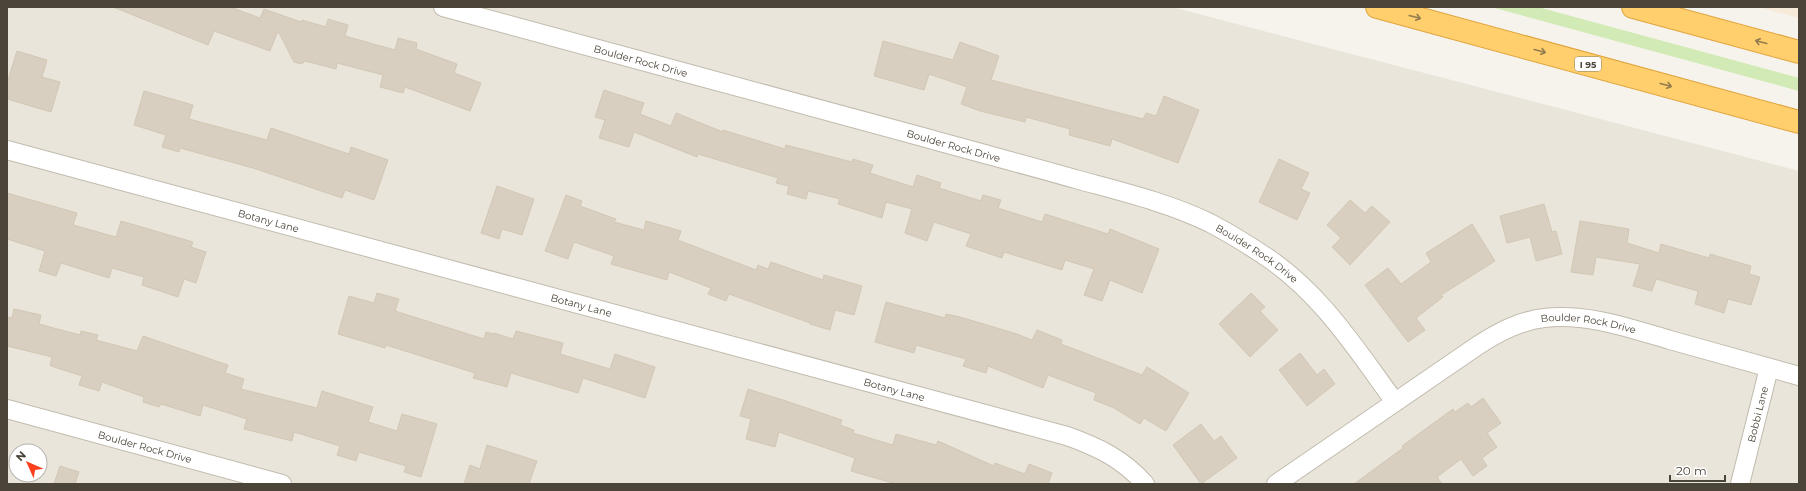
<svg xmlns="http://www.w3.org/2000/svg" width="1806" height="491" viewBox="0 0 1806 491" font-family="Montserrat,sans-serif">
<style>
.residential{fill:#eae5da;fill-rule:evenodd}
.commercial{fill:#f7ead8}
.green{fill:#d2eab5}
.building{fill:#d8cfc1;stroke:#d3c7b4}
.lines{fill:none;stroke-linecap:round;stroke-linejoin:round}
.minor-casing{stroke:#c2bbae;stroke-width:20}
.motorway-casing{stroke:#e0a43c;stroke-width:24}
.minor{stroke:#fff;stroke-width:18}
.motorway{stroke:#ffcf6e;stroke-width:22}
.oneway{stroke:#937c4e}
.labels{text-anchor:middle;dominant-baseline:central;stroke-width:4;stroke-linejoin:round;paint-order:stroke}
.shield{fill:#fff;stroke:#817c74;stroke-width:1}
.shield-label{font-size:9px;font-weight:bold;fill:#4b4439}
.street-label{font-size:10px;fill:#4b4439;stroke:#fff}
</style>
<rect width="100%" height="100%" fill="#f6f3ec"/>
<!-- residential -->
<path class="residential" d="M 7,7 L 1172,7 L 1799,171 L 1799,484 L 7,484 ZM 16,451 L 40,451 L 40,475 L 16,475 Z"/>
<!-- commercial -->
<path class="commercial" d="M 1758,7 L 1799,7 L 1799,18 Z"/>
<!-- green -->
<path class="green" d="M 1491,7 L 1538,7 L 1799,78 L 1799,91 Z"/>
<!-- building -->
<path class="building" d="M 113,7 L 230,7 L 260,18 L 264,9 L 301,22 L 302,20 L 326,27 L 328,19 L 348,25 L 345,36 L 395,50 L 398,38 L 417,43 L 416,49 L 457,64 L 454,73 L 481,83 L 470,111 L 405,87 L 403,93 L 380,87 L 383,75 L 337,63 L 336,69 L 305,61 L 302,64 L 294,62 L 278,31 L 270,51 L 214,31 L 208,45 Z
M 883,41 L 953,60 L 960,42 L 999,56 L 991,80 L 1143,119 L 1146,113 L 1156,116 L 1164,96 L 1199,110 L 1178,163 L 1112,139 L 1110,146 L 1069,135 L 1070,129 L 1026,117 L 1025,122 L 980,111 L 961,104 L 967,87 L 929,74 L 924,90 L 874,76 Z
M 17,51 L 47,60 L 42,77 L 60,82 L 51,112 L 7,99 L 7,83 Z
M 604,90 L 644,103 L 640,114 L 671,126 L 676,113 L 723,132 L 723,130 L 785,149 L 786,145 L 852,162 L 853,159 L 873,165 L 870,173 L 913,187 L 917,175 L 941,183 L 939,188 L 981,201 L 983,195 L 1001,200 L 998,208 L 1042,222 L 1045,214 L 1108,234 L 1110,229 L 1159,249 L 1142,293 L 1110,280 L 1102,301 L 1084,295 L 1094,269 L 1065,260 L 1062,270 L 1004,252 L 1002,258 L 966,246 L 971,234 L 934,222 L 927,241 L 905,233 L 912,209 L 886,202 L 882,218 L 838,204 L 840,199 L 808,191 L 806,199 L 787,194 L 789,186 L 776,183 L 778,178 L 698,154 L 697,157 L 634,132 L 629,147 L 599,138 L 605,120 L 595,117 Z
M 144,91 L 193,105 L 189,119 L 267,140 L 271,128 L 349,154 L 351,147 L 388,160 L 374,200 L 345,190 L 342,198 L 253,168 L 180,148 L 179,152 L 162,147 L 166,135 L 134,125 Z
M 1279,159 L 1309,173 L 1301,189 L 1310,193 L 1297,220 L 1259,202 Z
M 497,186 L 534,199 L 522,235 L 502,229 L 499,239 L 481,233 Z
M 7,193 L 77,213 L 73,225 L 116,237 L 121,221 L 193,242 L 191,247 L 206,252 L 196,283 L 184,279 L 178,297 L 142,285 L 144,277 L 112,268 L 109,278 L 61,263 L 56,276 L 39,271 L 45,251 L 7,239 Z
M 566,195 L 582,201 L 580,206 L 616,219 L 614,222 L 644,230 L 646,221 L 681,231 L 678,240 L 756,270 L 758,265 L 768,269 L 771,262 L 823,280 L 824,275 L 862,286 L 854,315 L 835,310 L 830,330 L 810,324 L 810,323 L 729,294 L 726,301 L 708,294 L 711,288 L 669,272 L 667,280 L 611,264 L 614,256 L 574,242 L 568,259 L 545,251 Z
M 1350,200 L 1365,213 L 1372,206 L 1390,222 L 1350,265 L 1332,247 L 1341,238 L 1327,225 Z
M 1544,204 L 1552,232 L 1556,231 L 1562,254 L 1536,261 L 1530,237 L 1507,243 L 1500,216 Z
M 1580,221 L 1629,229 L 1627,243 L 1659,253 L 1661,244 L 1709,258 L 1710,254 L 1751,266 L 1749,274 L 1760,277 L 1751,305 L 1728,299 L 1724,313 L 1695,304 L 1698,291 L 1656,279 L 1652,291 L 1633,286 L 1640,264 L 1596,257 L 1593,275 L 1571,272 Z
M 1472,224 L 1495,261 L 1441,295 L 1443,297 L 1416,318 L 1425,330 L 1408,342 L 1365,285 L 1388,268 L 1401,284 L 1431,262 L 1426,253 Z
M 377,293 L 399,299 L 395,311 L 484,339 L 486,332 L 494,334 L 494,333 L 513,339 L 516,331 L 563,343 L 560,354 L 610,369 L 615,354 L 655,367 L 645,398 L 583,378 L 578,393 L 511,373 L 507,387 L 473,378 L 475,373 L 386,345 L 385,348 L 338,334 L 349,296 L 374,303 Z
M 1251,293 L 1265,307 L 1260,311 L 1278,330 L 1250,357 L 1219,324 Z
M 886,302 L 945,318 L 946,314 L 960,317 L 1017,334 L 1032,340 L 1037,330 L 1062,340 L 1061,344 L 1142,375 L 1147,367 L 1189,393 L 1166,431 L 1144,418 L 1140,424 L 1114,408 L 1094,400 L 1096,393 L 1048,375 L 1043,388 L 988,366 L 986,373 L 963,366 L 966,359 L 916,345 L 914,353 L 875,342 Z
M 14,309 L 41,315 L 39,324 L 80,335 L 81,331 L 98,335 L 96,340 L 137,351 L 143,336 L 228,365 L 225,373 L 244,379 L 241,389 L 317,408 L 322,391 L 373,407 L 368,422 L 397,431 L 402,414 L 437,424 L 421,477 L 404,472 L 406,466 L 359,452 L 356,461 L 337,455 L 340,446 L 294,432 L 292,441 L 244,429 L 247,419 L 203,405 L 200,416 L 161,404 L 159,407 L 143,402 L 144,397 L 102,382 L 99,391 L 79,385 L 82,376 L 51,366 L 50,365 L 52,357 L 7,346 L 7,317 L 12,318 Z
M 1300,353 L 1317,375 L 1324,369 L 1335,384 L 1307,406 L 1279,370 Z
M 748,389 L 783,400 L 842,420 L 840,425 L 854,430 L 853,433 L 893,445 L 896,434 L 936,445 L 938,441 L 994,466 L 995,463 L 1025,474 L 1029,464 L 1052,473 L 1048,484 L 896,484 L 851,471 L 855,458 L 779,432 L 775,447 L 746,439 L 751,419 L 740,416 Z
M 1483,398 L 1501,423 L 1487,433 L 1497,447 L 1482,458 L 1487,466 L 1473,476 L 1461,459 L 1437,477 L 1442,484 L 1354,484 L 1403,448 L 1402,446 L 1453,409 L 1455,412 L 1468,403 L 1471,407 Z
M 1201,424 L 1214,441 L 1221,436 L 1237,458 L 1201,484 L 1173,445 Z
M 487,445 L 537,461 L 529,484 L 464,484 L 470,465 L 480,469 Z
M 60,466 L 79,472 L 75,484 L 54,484 Z"/>
<g class="lines">
<!-- minor casing -->
<g class="minor-casing">
<g id="minor">
<path id="s1" d="M 443,7 C 605,51 768,95 930,139 C 980,153 1030,166 1079,180 C 1123,192 1169,203 1210,223 C 1229,233 1247,244 1265,256 C 1321,293 1356,349 1395,402"/>
<path id="s2" d="M 7,150 L 1067,436 C 1098,447 1123,459 1145,484"/>
<path id="s3" d="M 7,409 L 282,484"/>
<path id="s4" d="M 1276,484 L 1477,346 C 1498,332 1519,321 1544,318 C 1587,313 1629,328 1670,340 C 1713,352 1756,364 1799,376"/>
<path id="s5" d="M 1740,484 L 1769,368"/>
</g>
</g>
<!-- motorway casing -->
<g class="motorway-casing">
<path id="motorway" d="M 1377,7 L 1799,122
M 1633,7 L 1799,52"/>
</g>
<!-- minor -->
<use href="#minor" class="minor"/>
<!-- motorway -->
<use href="#motorway" class="motorway"/>
</g>
<!-- one-way arrows -->
<defs><path id="oneway-shaft" d="M-6 0H5M1.5-3L5.5 0L1.5 3" fill="none" stroke-width="1.6" stroke-linecap="round" stroke-linejoin="round"/></defs>
<g class="oneway">
<use href="#oneway-shaft" transform="translate(1415 17) rotate(15)"/>
<use href="#oneway-shaft" transform="translate(1761 42) rotate(-165)"/>
<use href="#oneway-shaft" transform="translate(1540 51) rotate(15)"/>
<use href="#oneway-shaft" transform="translate(1666 85) rotate(15)"/>
</g>
<g class="labels">
<!-- shield labels -->
<rect class="shield" x="1575" y="57" width="26" height="14" rx="3"/>
<g class="shield-label">
<text x="1588" y="64">I 95</text>
</g>
<!-- street labels -->
<g class="street-label">
<text stroke="none"><textPath href="#s1" startOffset="205">Boulder Rock Drive</textPath></text>
<text stroke="none"><textPath href="#s1" startOffset="529">Boulder Rock Drive</textPath></text>
<text stroke="none"><textPath href="#s2" startOffset="271">Botany Lane</textPath></text>
<text stroke="none"><textPath href="#s1" startOffset="853">Boulder Rock Drive</textPath></text>
<text stroke="none"><textPath href="#s2" startOffset="595">Botany Lane</textPath></text>
<text stroke="none"><textPath href="#s4" startOffset="362">Boulder Rock Drive</textPath></text>
<text stroke="none"><textPath href="#s2" startOffset="919">Botany Lane</textPath></text>
<text stroke="none"><textPath href="#s5" startOffset="72">Bobbi Lane</textPath></text>
<text stroke="none"><textPath href="#s3" startOffset="143">Boulder Rock Drive</textPath></text>
</g>
</g>
<!-- border -->
<rect width="1806" height="491" fill="none" stroke="#4b4439" stroke-width="16"/>
<!-- north arrow -->
<g transform="translate(28 463) rotate(315)"><circle r="19" fill="#ffffff" stroke="#b7b4b0"/>
<path d="M0-3L7 15L0 10L-7 15Z" fill="#fc3f1d"/>
<text y="-6" font-size="11" font-weight="bold" text-anchor="middle" fill="#4b4439">N</text>
</g>
<!-- scale -->
<path d="M1670 475v6h55v-6" fill="none" stroke="#4b4439" stroke-width="2"/>
<text x="1676" y="475" font-size="12" fill="#4b4439" stroke="#ffffff" stroke-width="3" paint-order="stroke">20 m</text>
</svg>
